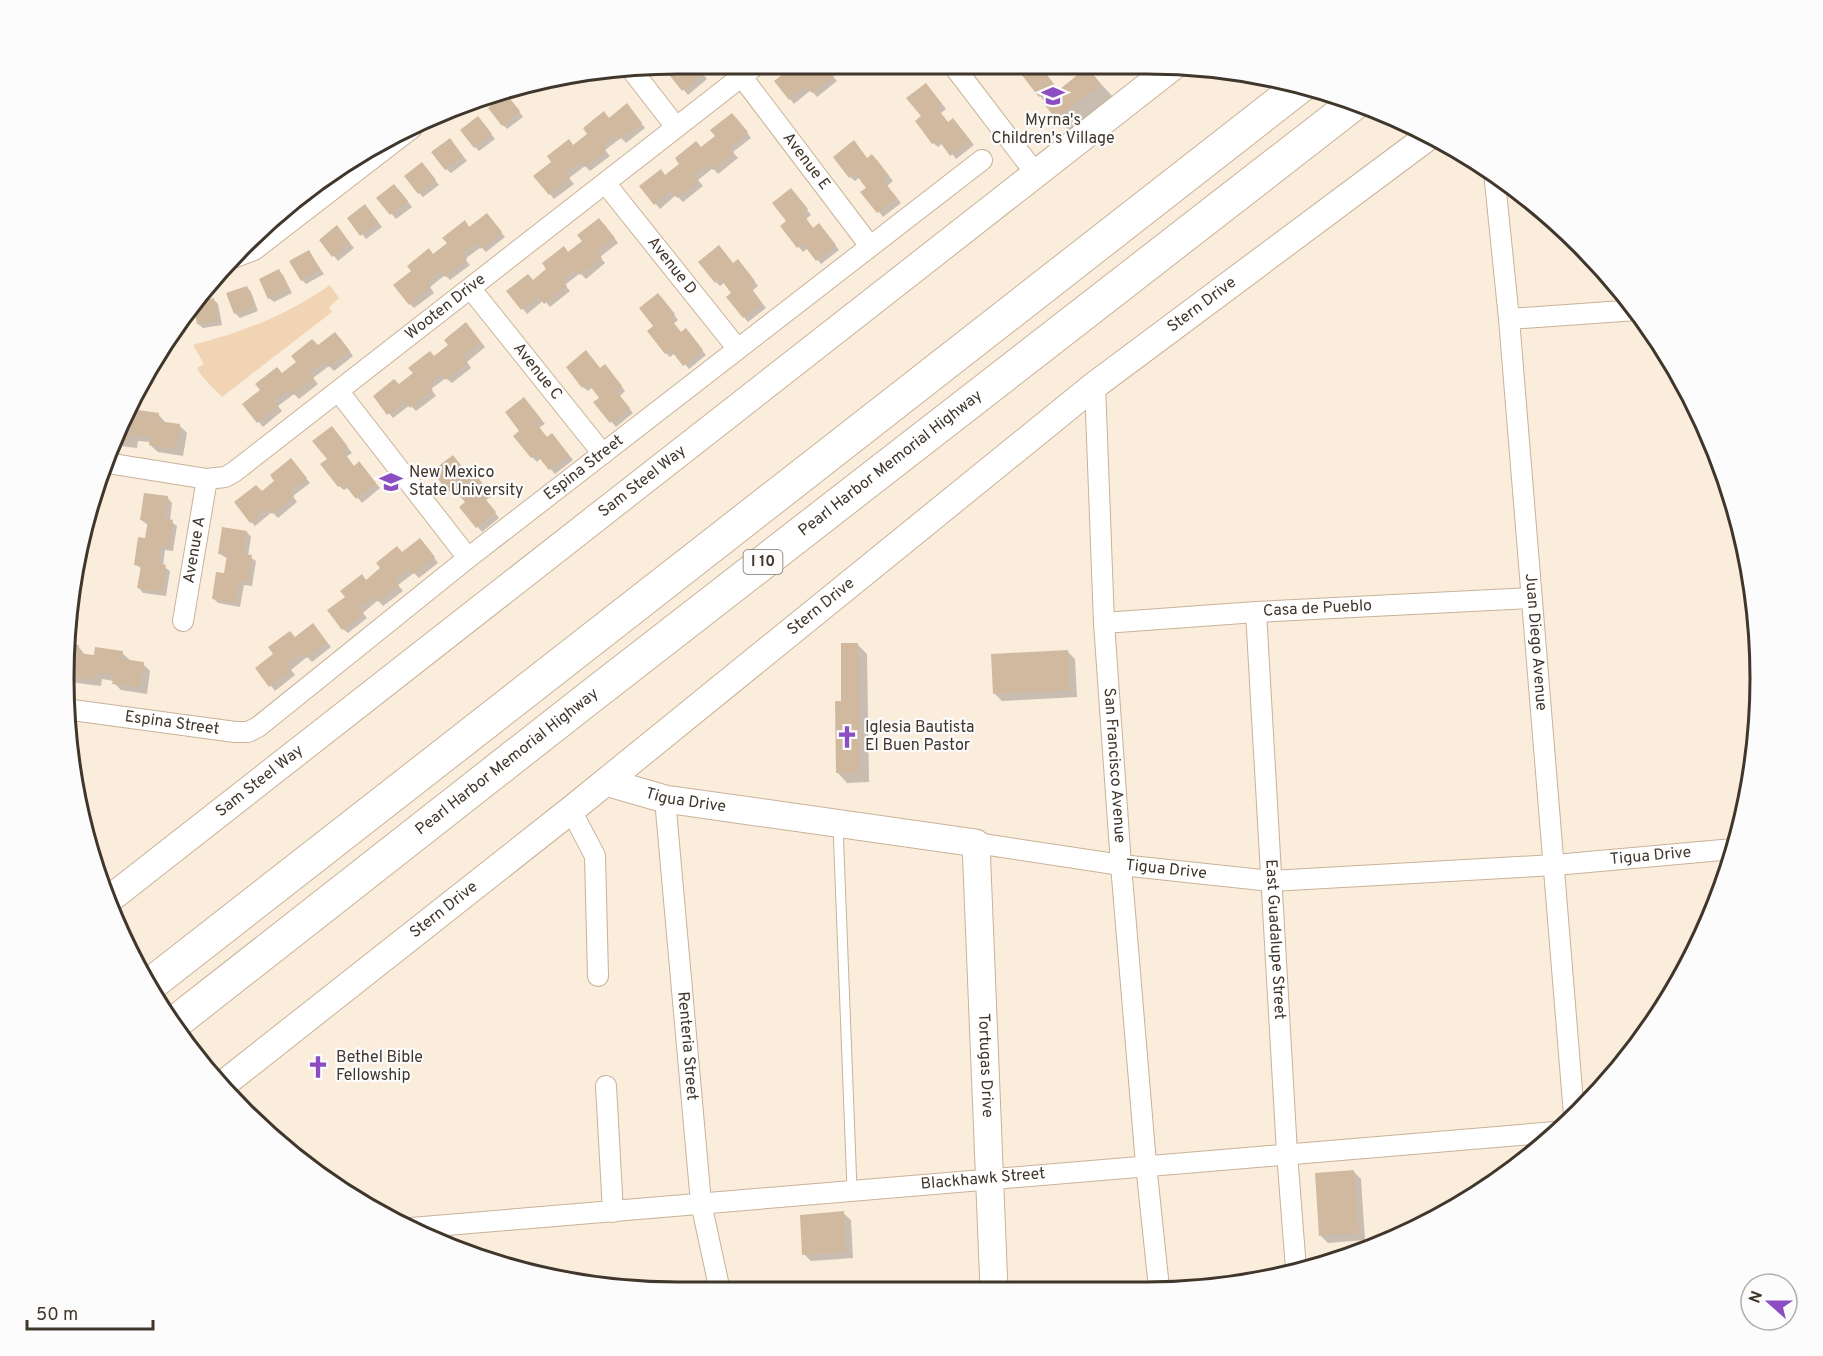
<svg xmlns="http://www.w3.org/2000/svg" width="1823" height="1356" viewBox="0 0 1823 1356" font-family="Overpass,sans-serif">
<style>
.green{fill:#f0d4b4}
.shadow{fill:#0003}
.building{fill:#d0b99f}
.lines{fill:none;stroke-linecap:round;stroke-linejoin:round}
.lane-casing{stroke:#c9b297;stroke-width:11}
.street-casing{stroke:#c9b297;stroke-width:22}
.secondary-casing{stroke:#c9b297;stroke-width:29}
.highway-casing{stroke:#c9b297;stroke-width:35}
.lane{stroke:#fff;stroke-width:9}
.street{stroke:#fff;stroke-width:20}
.secondary{stroke:#fff;stroke-width:27}
.highway{stroke:#fff;stroke-width:33}
.labels{text-anchor:middle;dominant-baseline:central;stroke-width:4.5;stroke-linejoin:round;paint-order:stroke}
.shield{fill:#fcfcfc;stroke:#78716a;stroke-width:1.5}
.shield-label{font-size:15px;font-weight:bold;fill:#40362b}
.poi-label{font-size:16px;fill:#40362b;stroke:#fcfcfc;text-anchor:start}
.street-label{font-size:16px;fill:#40362b;stroke:#fcfcfc}
.rim{fill:none;stroke:#40362b;stroke-width:3}
</style>
<rect width="100%" height="100%" fill="#fbeddc"/>
<!-- green -->
<path class="green" d="M 330,285 L 339,298 L 329,307 L 332,312 L 222,397 C 213,387 203,380 197,368 L 204,364 L 193,345 C 246,331 285,316 330,285 Z"/>
<!-- shadow -->
<path class="shadow" d="M 681,63 L 717,63 L 703,74 L 707,79 L 688,95 L 669,72 Z
M 811,63 L 847,63 L 832,75 L 837,81 L 817,97 L 811,90 L 794,104 L 790,99 L 801,71 Z
M 848,63 L 860,63 L 853,69 Z
M 1015,64 L 1038,64 L 1059,91 L 1087,69 L 1115,99 L 1072,133 L 1057,118 Z
M 930,89 L 946,109 L 940,114 L 948,124 L 958,125 L 974,145 L 956,159 L 943,143 L 938,147 L 933,143 Z
M 511,100 L 523,117 L 507,129 L 503,125 Z
M 631,110 L 645,128 L 626,143 L 621,138 L 605,150 L 610,156 L 590,171 L 585,166 L 569,178 L 574,184 L 554,199 L 550,194 L 574,146 L 610,119 Z
M 737,119 L 751,138 L 733,152 L 738,158 L 718,174 L 713,168 L 698,180 L 703,186 L 683,202 L 676,195 L 660,209 L 641,186 L 666,176 Z
M 482,122 L 495,139 L 479,151 L 475,147 Z
M 454,145 L 467,161 L 451,173 L 446,169 Z
M 868,159 L 877,160 L 893,181 L 887,186 L 901,203 L 883,217 L 863,192 L 868,188 L 860,177 L 855,181 L 850,177 Z
M 426,169 L 439,185 L 423,197 L 419,193 Z
M 399,190 L 412,207 L 396,219 L 378,198 Z
M 795,194 L 811,215 L 806,219 L 814,229 L 823,230 L 839,250 L 821,264 L 808,248 L 803,252 L 782,226 L 788,221 Z
M 369,210 L 382,227 L 366,239 L 349,218 Z
M 491,219 L 505,237 L 486,252 L 481,247 L 465,259 L 470,265 L 450,280 L 445,275 L 430,287 L 434,293 L 414,308 L 410,304 L 434,256 L 449,244 L 464,222 L 470,228 Z
M 604,224 L 618,243 L 600,257 L 605,263 L 586,279 L 580,273 L 565,285 L 570,291 L 550,307 L 544,300 L 527,314 L 509,291 L 533,281 Z
M 341,232 L 354,248 L 338,261 L 321,240 Z
M 308,251 L 324,274 L 306,284 L 302,280 Z
M 733,264 L 742,265 L 758,286 L 752,291 L 766,308 L 748,322 L 728,297 L 734,293 L 725,282 L 720,286 L 716,282 Z
M 278,271 L 283,275 L 292,293 L 274,302 L 269,298 Z
M 247,287 L 251,292 L 258,311 L 240,318 L 235,313 Z
M 214,300 L 218,304 L 222,325 L 203,328 L 198,324 Z
M 663,300 L 678,320 L 673,324 L 681,334 L 690,335 L 706,355 L 689,369 L 675,353 L 670,357 L 666,353 Z
M 183,316 L 185,333 L 167,335 Z
M 470,329 L 485,347 L 467,362 L 471,368 L 452,383 L 446,378 L 431,389 L 436,396 L 416,411 L 410,405 L 393,418 L 375,396 L 399,386 Z
M 340,338 L 353,356 L 334,371 L 329,366 L 313,378 L 318,384 L 299,399 L 294,394 L 278,406 L 282,411 L 263,427 L 244,404 L 318,347 Z
M 601,369 L 609,370 L 625,391 L 620,396 L 633,413 L 616,427 L 595,402 L 601,398 L 593,387 L 588,391 L 583,387 Z
M 529,404 L 545,424 L 539,428 L 547,439 L 556,439 L 573,460 L 555,474 L 541,458 L 537,462 L 532,457 Z
M 158,414 L 166,423 L 179,425 L 187,433 L 183,456 L 158,452 L 150,445 L 151,442 L 138,441 L 137,448 L 113,445 L 123,417 L 132,418 Z
M 336,432 L 352,453 L 346,457 L 354,467 L 363,468 L 380,488 L 362,503 L 349,487 L 344,490 L 339,486 L 329,459 Z
M 295,465 L 310,483 L 293,496 L 297,502 L 278,518 L 272,512 L 255,526 L 251,522 L 262,493 Z
M 467,474 L 475,475 L 492,496 L 486,500 L 499,518 L 482,532 L 461,507 L 467,503 L 459,492 L 454,496 L 449,491 Z
M 146,495 L 168,498 L 172,503 L 170,521 L 177,526 L 173,551 L 165,550 L 163,566 L 170,571 L 166,596 L 143,593 L 139,588 L 142,569 L 135,564 L 146,540 L 148,525 L 141,520 Z
M 247,532 L 251,537 L 248,556 L 256,561 L 252,586 L 244,585 L 240,607 L 218,603 L 213,598 L 225,575 L 228,559 L 220,554 Z
M 81,539 L 78,561 L 75,560 L 75,558 Z
M 425,545 L 438,563 L 419,578 L 414,573 L 398,585 L 403,591 L 383,606 L 378,600 L 363,613 L 367,618 L 348,633 L 343,629 L 347,597 L 362,576 L 367,581 L 403,554 Z
M 317,630 L 331,647 L 312,662 L 307,657 L 291,670 L 295,675 L 275,691 L 257,668 Z
M 857,644 L 867,654 L 869,782 L 847,783 L 837,772 L 843,703 Z
M 69,645 L 78,646 L 85,655 L 95,657 L 122,653 L 130,660 L 143,664 L 150,671 L 147,694 L 121,690 L 114,683 L 114,681 L 102,679 L 101,686 L 77,683 L 67,674 Z
M 1068,652 L 1075,659 L 1077,697 L 1002,701 L 994,693 Z
M 304,1163 L 313,1164 L 323,1174 L 323,1176 Z
M 1353,1171 L 1361,1179 L 1365,1240 L 1328,1243 L 1321,1236 Z
M 843,1213 L 851,1220 L 853,1258 L 811,1261 L 804,1254 Z"/>
<!-- building -->
<path class="building" d="M 679,63 L 707,63 L 699,69 L 703,74 L 682,91 L 667,72 Z
M 808,63 L 837,63 L 829,70 L 834,76 L 812,93 L 806,86 L 789,100 L 774,81 L 796,64 L 800,70 Z
M 1013,64 L 1039,64 L 1054,84 L 1039,97 Z
M 1087,67 L 1101,84 L 1056,119 L 1043,103 Z
M 926,83 L 942,104 L 937,108 L 948,122 L 953,118 L 970,140 L 950,156 L 938,139 L 932,144 L 915,121 L 921,116 L 906,98 Z
M 506,94 L 520,111 L 502,126 L 488,108 Z
M 627,103 L 642,123 L 620,139 L 616,134 L 602,145 L 606,150 L 585,167 L 580,162 L 566,173 L 570,178 L 549,195 L 533,176 L 551,162 L 547,156 L 569,139 L 573,145 L 587,134 L 583,128 L 604,111 L 609,118 Z
M 732,113 L 748,132 L 730,147 L 734,153 L 713,170 L 708,164 L 694,174 L 699,181 L 677,198 L 671,191 L 654,205 L 639,186 L 661,169 L 665,175 L 679,164 L 675,158 L 696,141 L 701,147 L 715,136 L 710,130 Z
M 478,116 L 492,134 L 474,148 L 460,130 Z
M 450,138 L 463,156 L 445,170 L 431,152 Z
M 854,140 L 867,158 L 872,154 L 889,176 L 883,180 L 897,198 L 877,213 L 860,192 L 866,188 L 855,173 L 849,178 L 833,157 Z
M 422,162 L 436,180 L 418,194 L 404,176 Z
M 394,184 L 408,201 L 390,215 L 376,198 Z
M 791,188 L 808,209 L 802,213 L 813,228 L 819,223 L 836,245 L 816,261 L 803,244 L 797,248 L 780,226 L 786,221 L 772,203 Z
M 365,204 L 378,222 L 360,236 L 347,218 Z
M 487,213 L 502,232 L 480,249 L 476,243 L 462,253 L 467,259 L 445,277 L 440,271 L 427,282 L 431,287 L 409,305 L 393,285 L 411,271 L 407,266 L 429,248 L 433,254 L 447,243 L 442,238 L 465,220 L 469,227 Z
M 599,218 L 615,238 L 597,252 L 602,258 L 580,275 L 575,269 L 562,280 L 567,286 L 544,304 L 539,297 L 521,310 L 506,291 L 528,274 L 533,280 L 546,269 L 542,263 L 564,246 L 568,252 L 582,241 L 577,235 Z
M 337,225 L 350,243 L 332,257 L 319,240 Z
M 719,245 L 733,263 L 738,259 L 755,281 L 749,285 L 762,303 L 743,318 L 726,297 L 731,293 L 720,278 L 715,283 L 698,262 Z
M 309,250 L 320,269 L 301,281 L 289,261 Z
M 279,269 L 289,288 L 268,299 L 259,279 Z
M 247,286 L 255,306 L 234,314 L 226,293 Z
M 658,293 L 675,314 L 670,318 L 681,332 L 686,328 L 703,350 L 683,366 L 670,349 L 665,354 L 647,331 L 653,326 L 639,308 Z
M 214,298 L 218,321 L 197,324 L 193,304 L 195,302 Z
M 180,319 L 182,329 L 172,330 Z
M 466,322 L 481,342 L 463,356 L 468,362 L 446,380 L 441,374 L 428,384 L 433,390 L 410,408 L 405,401 L 387,415 L 373,396 L 394,379 L 399,384 L 413,373 L 408,368 L 430,351 L 434,356 L 448,345 L 444,340 Z
M 335,332 L 350,351 L 329,367 L 324,362 L 310,373 L 314,379 L 293,395 L 289,390 L 274,400 L 279,406 L 257,423 L 242,404 L 260,390 L 255,384 L 277,367 L 282,373 L 296,362 L 291,356 L 312,339 L 318,345 Z
M 586,350 L 600,368 L 605,364 L 622,386 L 616,391 L 630,408 L 610,423 L 593,402 L 599,398 L 588,383 L 582,388 L 566,367 Z
M 524,397 L 541,419 L 536,423 L 547,437 L 552,433 L 569,455 L 549,470 L 536,454 L 531,458 L 513,436 L 519,431 L 505,412 Z
M 131,409 L 159,413 L 158,421 L 180,424 L 176,449 L 149,445 L 150,437 L 131,434 L 130,441 L 115,439 L 123,416 L 130,417 Z
M 332,426 L 348,447 L 343,451 L 354,466 L 359,461 L 376,483 L 356,499 L 343,483 L 338,487 L 320,464 L 327,459 L 312,441 Z
M 453,455 L 466,472 L 471,469 L 488,490 L 482,495 L 496,512 L 476,528 L 459,507 L 465,502 L 453,488 L 448,492 L 432,471 Z
M 291,458 L 307,478 L 290,491 L 294,496 L 272,514 L 267,508 L 250,523 L 234,502 L 256,485 L 262,491 L 274,481 L 270,475 Z
M 144,493 L 168,496 L 165,518 L 173,520 L 169,548 L 161,546 L 158,563 L 166,565 L 162,592 L 137,588 L 141,566 L 134,565 L 138,537 L 145,538 L 148,521 L 140,520 Z
M 222,527 L 247,531 L 244,554 L 252,555 L 248,582 L 239,581 L 236,603 L 212,599 L 216,572 L 224,573 L 227,555 L 218,554 Z
M 420,538 L 435,557 L 413,574 L 409,569 L 395,580 L 399,585 L 378,602 L 373,596 L 359,608 L 364,613 L 342,630 L 327,610 L 345,597 L 340,591 L 362,574 L 366,580 L 380,568 L 376,563 L 397,546 L 402,552 Z
M 313,623 L 327,642 L 306,658 L 302,653 L 287,665 L 291,670 L 269,687 L 255,668 L 273,654 L 268,647 L 290,631 L 295,637 Z
M 841,643 L 858,643 L 859,773 L 836,773 L 835,701 L 841,701 Z
M 69,644 L 79,645 L 78,653 L 94,655 L 95,647 L 123,651 L 122,659 L 144,662 L 140,687 L 112,684 L 114,675 L 95,672 L 94,680 L 68,676 Z
M 1068,650 L 1070,690 L 993,694 L 991,654 Z
M 301,1161 L 314,1163 L 313,1169 Z
M 1354,1170 L 1359,1233 L 1319,1236 L 1315,1173 Z
M 844,1211 L 846,1252 L 802,1255 L 800,1215 Z"/>
<g class="lines">
<!-- lane casing -->
<g class="lane-casing">
<path id="lane" d="M 838,826 L 852,1189"/>
</g>
<!-- street casing -->
<g class="street-casing">
<g id="street">
<path d="M 952,64 L 1036,174"/>
<path d="M 631,69 L 676,127"/>
<path id="s1" d="M 742,77 L 870,246"/>
<path id="s2" d="M 1494,172 L 1509,319 L 1574,1115"/>
<path id="s3" d="M 606,184 L 737,348"/>
<path d="M 230,259 L 254,250 L 412,128"/>
<path id="s4" d="M 471,289 L 603,454"/>
<path d="M 1509,319 L 1637,310"/>
<path id="s5" d="M 1095,385 L 1104,623 L 1121,865 L 1146,1164 L 1159,1288"/>
<path d="M 339,392 L 468,558"/>
<path id="s6" d="M 107,463 L 207,479 L 225,477 L 234,472 L 759,63"/>
<path id="s7" d="M 1256,612 L 1287,1153 L 1296,1269"/>
<path id="s8" d="M 183,621 L 207,479"/>
<path id="s9" d="M 1104,623 L 1256,612 L 1531,598"/>
<path id="s10" d="M 65,709 L 235,732 L 248,732 L 258,727 L 468,558 L 982,160"/>
<path id="s11" d="M 665,799 L 701,1203 L 720,1291"/>
<path d="M 571,810 L 595,856 L 598,976"/>
<path id="s12" d="M 976,843 L 1121,865 L 1271,881 L 1555,865 L 1733,849"/>
<path d="M 606,1086 L 613,1212"/>
<path id="s13" d="M 411,1228 C 793,1197 1174,1161 1555,1132"/>
</g>
</g>
<!-- secondary casing -->
<g class="secondary-casing">
<g id="secondary">
<path id="s14" d="M 606,782 L 665,799 L 976,843 L 994,1289"/>
<path id="s15" d="M 107,901 L 1176,64"/>
<path id="s16" d="M 221,1086 L 571,810 L 1095,385 L 1429,136"/>
</g>
</g>
<!-- highway casing -->
<g class="highway-casing">
<g id="highway">
<path d="M 147,987 L 1303,84"/>
<path id="s17" d="M 172,1025 L 585,701 L 1356,102"/>
</g>
</g>
<!-- lane -->
<use href="#lane" class="lane"/>
<!-- street -->
<use href="#street" class="street"/>
<!-- secondary -->
<use href="#secondary" class="secondary"/>
<!-- highway -->
<use href="#highway" class="highway"/>
</g>
<!-- icons -->
<defs>
<g id="school-bare" transform="scale(1.8)"><path d="M0-5L7-2L0 1L-7-2ZM-4 1L0 2.5L4 1V4Q0 6-4 4Z" fill="#8c4dc3" stroke="#fcfcfc" stroke-width="2.5" paint-order="stroke"/></g>
<g id="university-bare" transform="scale(1.8)"><path d="M0-5L7-2L0 1L-7-2ZM-4 1L0 2.5L4 1V4Q0 6-4 4Z" fill="#8c4dc3" stroke="#fcfcfc" stroke-width="2.5" paint-order="stroke"/></g>
<g id="church-bare" transform="scale(1.8)"><path d="M-1.2-6h2.4v3.5h3.3v2.4h-3.3V6h-2.4V-.1h-3.3v-2.4h3.3Z" fill="#8c4dc3" stroke="#fcfcfc" stroke-width="2.5" paint-order="stroke"/></g>
</defs>
<g fill-rule="evenodd">
<use href="#school-bare" x="1053" y="96"/>
<use href="#university-bare" x="391" y="482"/>
<use href="#church-bare" x="847" y="737"/>
<use href="#church-bare" x="318" y="1067"/>
</g>
<g class="labels">
<!-- shield labels -->
<rect class="shield" x="743.5" y="550" width="39" height="24" rx="4.5"/>
<g class="shield-label">
<text x="763" y="562">I 10</text>
</g>
<!-- poi labels -->
<g class="poi-label">
<text x="1053" y="121" text-anchor="middle">Myrna's<tspan x="1053" dy="18">Children's Village</tspan></text>
<text x="409" y="473">New Mexico<tspan x="409" dy="18">State University</tspan></text>
<text x="865" y="728">Iglesia Bautista<tspan x="865" dy="18">El Buen Pastor</tspan></text>
<text x="336" y="1058">Bethel Bible<tspan x="336" dy="18">Fellowship</tspan></text>
</g>
<!-- street labels -->
<g class="street-label">
<text stroke="none"><textPath href="#s1" startOffset="106">Avenue E</textPath></text>
<text stroke="none"><textPath href="#s3" startOffset="105">Avenue D</textPath></text>
<text stroke="none"><textPath href="#s16" startOffset="1254">Stern Drive</textPath></text>
<text stroke="none"><textPath href="#s6" startOffset="398">Wooten Drive</textPath></text>
<text stroke="none"><textPath href="#s4" startOffset="106">Avenue C</textPath></text>
<text stroke="none"><textPath href="#s17" startOffset="912">Pearl Harbor Memorial Highway</textPath></text>
<text stroke="none"><textPath href="#s10" startOffset="612">Espina Street</textPath></text>
<text stroke="none"><textPath href="#s15" startOffset="680">Sam Steel Way</textPath></text>
<text stroke="none"><textPath href="#s8" startOffset="72">Avenue A</textPath></text>
<text stroke="none"><textPath href="#s16" startOffset="768">Stern Drive</textPath></text>
<text stroke="none"><textPath href="#s9" startOffset="214">Casa de Pueblo</textPath></text>
<text stroke="none"><textPath href="#s2" startOffset="472">Juan Diego Avenue</textPath></text>
<text stroke="none"><textPath href="#s10" startOffset="108">Espina Street</textPath></text>
<text stroke="none"><textPath href="#s17" startOffset="426">Pearl Harbor Memorial Highway</textPath></text>
<text stroke="none"><textPath href="#s5" startOffset="381">San Francisco Avenue</textPath></text>
<text stroke="none"><textPath href="#s15" startOffset="194">Sam Steel Way</textPath></text>
<text stroke="none"><textPath href="#s14" startOffset="82">Tigua Drive</textPath></text>
<text stroke="none"><textPath href="#s12" startOffset="678">Tigua Drive</textPath></text>
<text stroke="none"><textPath href="#s12" startOffset="192">Tigua Drive</textPath></text>
<text stroke="none"><textPath href="#s16" startOffset="284">Stern Drive</textPath></text>
<text stroke="none"><textPath href="#s7" startOffset="328">East Guadalupe Street</textPath></text>
<text stroke="none"><textPath href="#s11" startOffset="248">Renteria Street</textPath></text>
<text stroke="none"><textPath href="#s14" startOffset="598">Tortugas Drive</textPath></text>
<text stroke="none"><textPath href="#s13" startOffset="574">Blackhawk Street</textPath></text>
</g>
</g>
<!-- crop -->
<path d="M0 0H1823V1356H0ZM678 74H1146A604 604 0 0 1 1750 678V678A604 604 0 0 1 1146 1282H678A604 604 0 0 1 74 678V678A604 604 0 0 1 678 74Z" fill="#fcfcfc" fill-rule="evenodd"/>
<path class="rim" d="M678 74H1146A604 604 0 0 1 1750 678V678A604 604 0 0 1 1146 1282H678A604 604 0 0 1 74 678V678A604 604 0 0 1 678 74Z"/>
<!-- north arrow -->
<g transform="translate(1769 1302) rotate(291)"><circle r="28" fill="#fcfcfc" stroke="#b1ada8" stroke-width="1.5"/>
<path d="M0-4.5L10 22L0 15L-10 22Z" fill="#8c4dc3"/>
<text y="-9" font-size="16" font-weight="bold" text-anchor="middle" fill="#40362b">N</text>
</g>
<!-- scale -->
<path d="M27 1320v9h126v-9" fill="none" stroke="#40362b" stroke-width="3"/>
<text x="36" y="1320" font-size="18" fill="#40362b" stroke="#fcfcfc" stroke-width="4.5" paint-order="stroke">50 m</text>
</svg>
